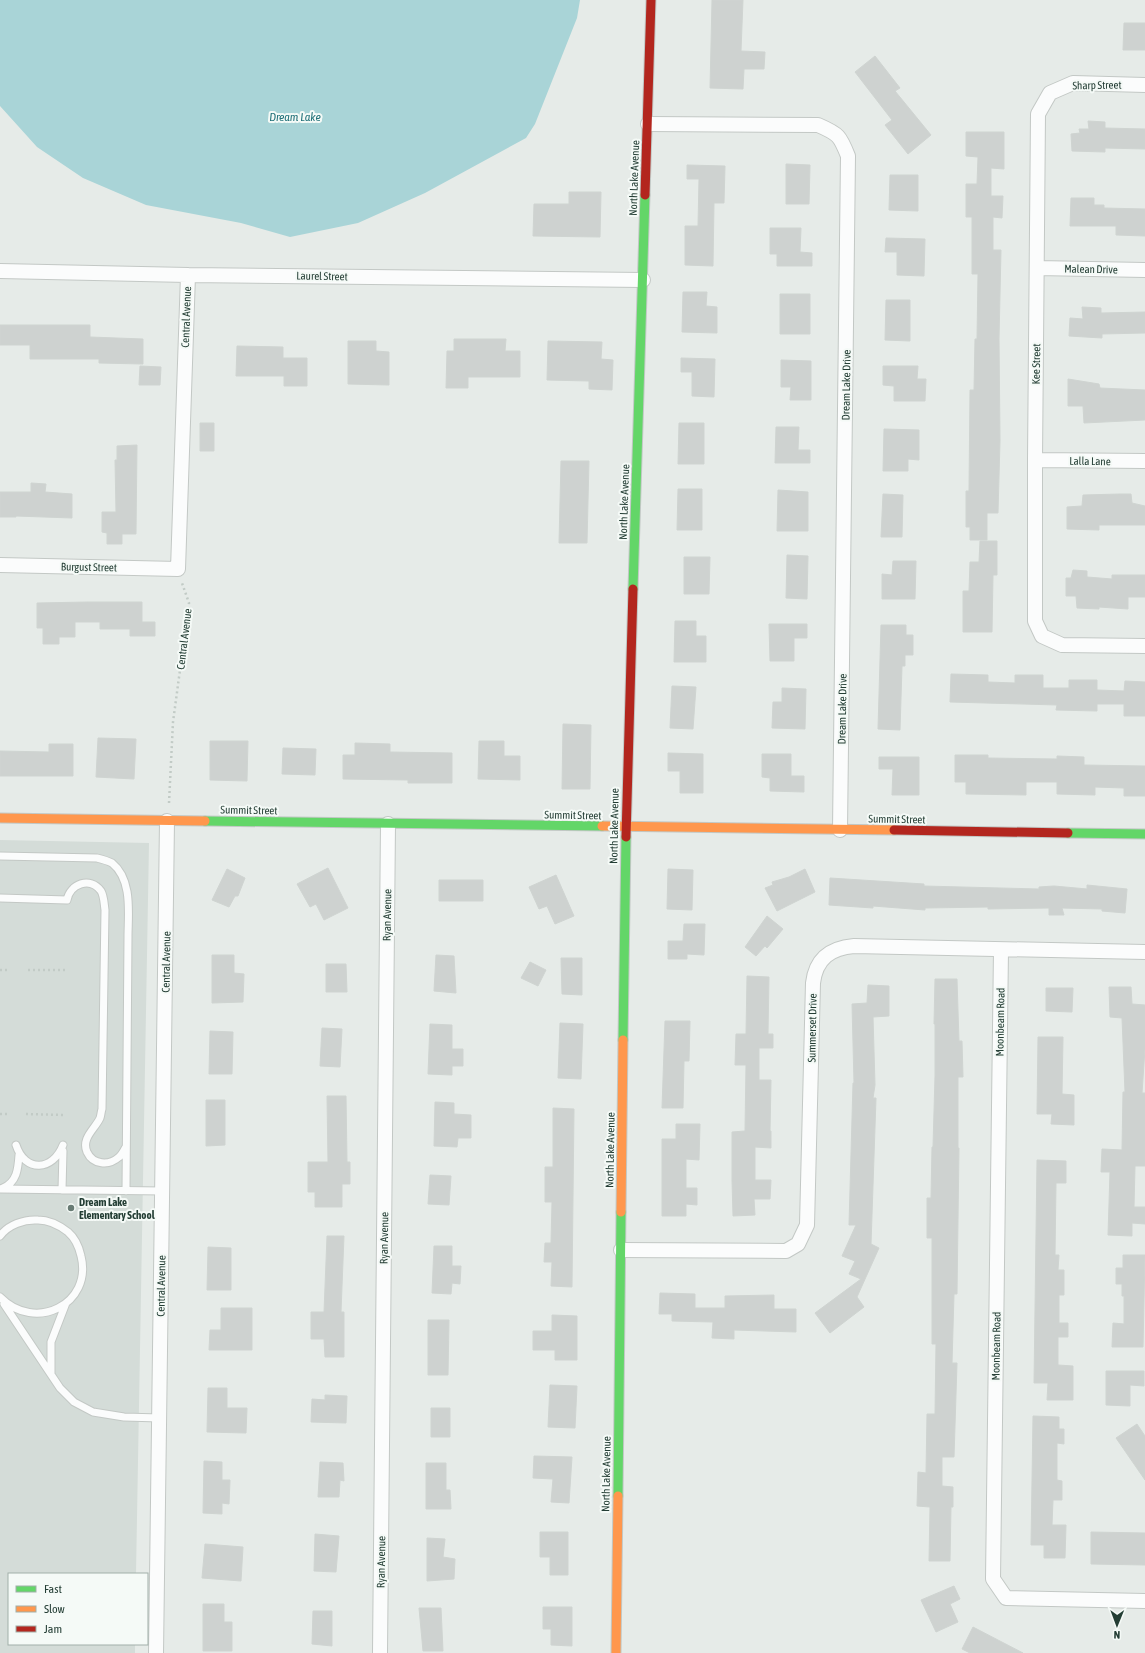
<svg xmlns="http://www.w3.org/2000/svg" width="1145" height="1653" viewBox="0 0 1145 1653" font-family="'Asap Condensed',sans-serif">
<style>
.built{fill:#d4dcd8}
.water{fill:#a9d4d7}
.building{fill:#ced2d0;stroke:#cfd4d1}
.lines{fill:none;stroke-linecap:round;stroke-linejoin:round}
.lane-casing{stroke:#c3c8c5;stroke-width:9}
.street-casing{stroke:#c3c8c5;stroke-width:16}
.fast-casing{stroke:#c2c8c5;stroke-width:11}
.slow-casing{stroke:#c2c8c5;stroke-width:11}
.jam-casing{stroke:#c2c8c5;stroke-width:11}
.path{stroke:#c2cbc6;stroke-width:2.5;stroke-dasharray:2 3;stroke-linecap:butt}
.lane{stroke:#fbfcfc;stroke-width:7}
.street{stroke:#fbfcfc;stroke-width:14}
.fast{stroke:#63d668;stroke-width:9}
.slow{stroke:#ff974d;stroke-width:9}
.jam{stroke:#b3261e;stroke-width:9}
.poi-dot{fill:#687b74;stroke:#f5faf7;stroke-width:1.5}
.labels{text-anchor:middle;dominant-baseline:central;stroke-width:4;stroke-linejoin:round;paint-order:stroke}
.street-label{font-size:11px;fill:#243e35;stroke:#f5faf7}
.poi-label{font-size:11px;font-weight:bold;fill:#243e35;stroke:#f5faf7;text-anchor:start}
.water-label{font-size:12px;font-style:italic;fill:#207078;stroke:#f5faf7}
</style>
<rect width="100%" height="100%" fill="#e6ebe8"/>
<!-- built -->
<path class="built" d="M 0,840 L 149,843 L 136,1574 L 9,1574 L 9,1644 L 135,1644 L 135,1653 L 0,1653 Z"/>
<!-- water -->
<path class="water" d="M 0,0 L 580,0 L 577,18 L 535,124 L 526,138 L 425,193 L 358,223 L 290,237 L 241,223 L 146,205 L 83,178 L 37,147 L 0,106 Z"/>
<!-- building -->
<path class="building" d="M 712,0 L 743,0 L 741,51 L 765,52 L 764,69 L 744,69 L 743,89 L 710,88 Z
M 1124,23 L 1145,23 L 1145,50 L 1123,50 Z
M 875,56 L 900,88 L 895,91 L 931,135 L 908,154 L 885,125 L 892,120 L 855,72 Z
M 1088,121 L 1105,122 L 1105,128 L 1145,129 L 1145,149 L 1105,148 L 1105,152 L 1072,151 L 1071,134 L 1080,133 L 1079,129 L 1089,129 Z
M 966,132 L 1004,132 L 1004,169 L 991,168 L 991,196 L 1003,196 L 1002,218 L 993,217 L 993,250 L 1001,250 L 999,339 L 1000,441 L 998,513 L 987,513 L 987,540 L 970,540 L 970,527 L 966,527 L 966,491 L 969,491 L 970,390 L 974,390 L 975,339 L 977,339 L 978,274 L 972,274 L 972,217 L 966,217 L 966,184 L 977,184 L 978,157 L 966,156 Z
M 786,164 L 810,165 L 809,204 L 786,204 Z
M 687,165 L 725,166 L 724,203 L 714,203 L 713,266 L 685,265 L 685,226 L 698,226 L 699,179 L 687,179 Z
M 890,175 L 918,175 L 918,211 L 889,210 Z
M 569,192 L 601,192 L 600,237 L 533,236 L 534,204 L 569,204 Z
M 1071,198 L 1094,198 L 1094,205 L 1104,205 L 1104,208 L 1145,209 L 1145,236 L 1116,235 L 1116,226 L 1070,226 Z
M 770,228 L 801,228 L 800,252 L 812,253 L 812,266 L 777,266 L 777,254 L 770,254 Z
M 886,238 L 925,239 L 924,276 L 897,275 L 897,252 L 885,252 Z
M 683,292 L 707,292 L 706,306 L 717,307 L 717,333 L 682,332 Z
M 780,294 L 810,294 L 810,334 L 780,334 Z
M 886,300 L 910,300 L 910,341 L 885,340 Z
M 1082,307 L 1101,308 L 1101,313 L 1145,312 L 1145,333 L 1102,334 L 1102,338 L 1069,336 L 1070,318 L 1083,319 Z
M 0,325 L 90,325 L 90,337 L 143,339 L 143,364 L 99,363 L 99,359 L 30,359 L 30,345 L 0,345 Z
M 454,339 L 506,339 L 505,351 L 520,351 L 520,377 L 468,377 L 468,388 L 446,388 L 447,351 L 454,351 Z
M 348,341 L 376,341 L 376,351 L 389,352 L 389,385 L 348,384 Z
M 548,341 L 602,342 L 601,359 L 613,360 L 612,390 L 589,389 L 589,381 L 547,380 Z
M 237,346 L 283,347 L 283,358 L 307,358 L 307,386 L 284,386 L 284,376 L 236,376 Z
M 681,358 L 715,359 L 714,397 L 692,396 L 692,372 L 681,372 Z
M 781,360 L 811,361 L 811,400 L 790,400 L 791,387 L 781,387 Z
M 140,366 L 161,367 L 160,385 L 139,385 Z
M 883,366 L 918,366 L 917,379 L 926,379 L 925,401 L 894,401 L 894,386 L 883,385 Z
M 1068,379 L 1099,384 L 1100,388 L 1145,390 L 1145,420 L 1084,423 L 1083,406 L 1068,406 Z
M 200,423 L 214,423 L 214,451 L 200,451 Z
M 679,423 L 704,423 L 704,464 L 678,464 Z
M 776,427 L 799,427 L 798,450 L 810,450 L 810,463 L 775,463 Z
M 884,429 L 919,430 L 919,460 L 908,459 L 908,471 L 883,471 Z
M 137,445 L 136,534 L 122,534 L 122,544 L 107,544 L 107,533 L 102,532 L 102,512 L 116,512 L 115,460 L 117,460 L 117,446 Z
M 561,461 L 589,461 L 587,543 L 559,543 Z
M 31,483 L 46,484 L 45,492 L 72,494 L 72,518 L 16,516 L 16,517 L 0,517 L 0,492 L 31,492 Z
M 678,489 L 702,489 L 702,530 L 677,530 Z
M 778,490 L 808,492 L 808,531 L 777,531 Z
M 883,494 L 903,495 L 902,537 L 881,537 Z
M 1120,494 L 1131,494 L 1132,503 L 1145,506 L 1145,525 L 1099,525 L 1099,530 L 1067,529 L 1067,507 L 1082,506 L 1083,495 Z
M 980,541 L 997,541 L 997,575 L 993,575 L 992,632 L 963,632 L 963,591 L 969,591 L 970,562 L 979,562 Z
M 787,555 L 808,556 L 807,599 L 786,598 Z
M 684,557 L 710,557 L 709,594 L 684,594 Z
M 893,561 L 916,561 L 915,599 L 882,599 L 882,574 L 892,575 Z
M 1073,570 L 1087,571 L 1087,577 L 1112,579 L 1112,575 L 1145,575 L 1145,597 L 1128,597 L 1128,609 L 1099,607 L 1099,609 L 1077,608 L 1076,596 L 1066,596 L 1066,578 L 1071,578 Z
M 88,602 L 142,602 L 142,622 L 155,622 L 155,636 L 130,636 L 130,629 L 100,629 L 100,622 L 75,622 L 75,637 L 59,637 L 59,644 L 43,644 L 43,628 L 37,628 L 37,603 Z
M 675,621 L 696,621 L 696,636 L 706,636 L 706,662 L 674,662 Z
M 769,624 L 807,624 L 807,638 L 794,638 L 794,661 L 770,661 Z
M 881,625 L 906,625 L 906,635 L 913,635 L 913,655 L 905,655 L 905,666 L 902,666 L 900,730 L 878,729 Z
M 951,674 L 988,675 L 988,682 L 1015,683 L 1015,675 L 1043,675 L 1043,688 L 1069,688 L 1069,680 L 1097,680 L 1097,690 L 1124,691 L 1125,681 L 1145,682 L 1145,716 L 1124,716 L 1124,704 L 1097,704 L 1097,711 L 1056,710 L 1057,705 L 950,702 Z
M 672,686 L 696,687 L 693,729 L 670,728 Z
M 782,688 L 806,689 L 805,729 L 772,728 L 773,702 L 782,702 Z
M 563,724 L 591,725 L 590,789 L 562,789 Z
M 98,738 L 136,739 L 134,779 L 96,777 Z
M 210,741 L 248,741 L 247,781 L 210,780 Z
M 479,741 L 504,741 L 504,756 L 520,756 L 520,780 L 478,779 Z
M 355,743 L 390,744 L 390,752 L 452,753 L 452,783 L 408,783 L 408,780 L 343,779 L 343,755 L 355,755 Z
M 49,744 L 73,744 L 73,776 L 0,776 L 0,751 L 49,752 Z
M 283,748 L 316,749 L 315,775 L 282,774 Z
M 668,753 L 703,754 L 703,793 L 680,793 L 680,771 L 668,771 Z
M 762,754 L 791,754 L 791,776 L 804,776 L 804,792 L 770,791 L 770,778 L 762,777 Z
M 955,755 L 988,755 L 988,758 L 1057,759 L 1057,756 L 1084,757 L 1084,765 L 1145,766 L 1145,796 L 1124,796 L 1124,788 L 1095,787 L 1095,795 L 1057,794 L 1057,782 L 1026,782 L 1026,795 L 966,794 L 966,782 L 955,782 Z
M 879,757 L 919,757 L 919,795 L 892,795 L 893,769 L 879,769 Z
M 328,868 L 348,908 L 324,920 L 316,904 L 310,907 L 297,884 Z
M 227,869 L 245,878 L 238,896 L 235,896 L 229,907 L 212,900 Z
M 668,869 L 693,870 L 692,910 L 667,909 Z
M 805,869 L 815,892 L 777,911 L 765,888 L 773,885 L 772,882 L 789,877 Z
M 556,875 L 574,916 L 555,924 L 547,906 L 539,909 L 529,887 Z
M 830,878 L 924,884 L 924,886 L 1039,889 L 1039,887 L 1054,886 L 1087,889 L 1087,885 L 1127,889 L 1125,913 L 1102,911 L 1102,909 L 1062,908 L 1064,915 L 1049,915 L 1049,908 L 988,909 L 988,907 L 925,908 L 925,910 L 873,906 L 873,908 L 829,905 Z
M 439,880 L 483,880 L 483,901 L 439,901 Z
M 767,916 L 783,929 L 767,948 L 765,946 L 756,956 L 745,947 Z
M 684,924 L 705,924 L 704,955 L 687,954 L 687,959 L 668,959 L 668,941 L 683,941 Z
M 212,955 L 234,955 L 234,973 L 244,974 L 243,1002 L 212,1003 Z
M 436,955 L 454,956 L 456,993 L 434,991 Z
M 561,958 L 582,958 L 582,995 L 562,994 Z
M 530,962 L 546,970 L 538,986 L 521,978 Z
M 326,964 L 346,964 L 347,992 L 326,992 Z
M 747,976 L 769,977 L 768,1034 L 773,1034 L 773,1048 L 759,1048 L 759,1080 L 771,1080 L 770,1131 L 771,1131 L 771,1148 L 755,1147 L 755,1180 L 771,1180 L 770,1199 L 754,1199 L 755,1215 L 733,1216 L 732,1180 L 732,1132 L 745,1131 L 746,1065 L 735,1065 L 736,1034 L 746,1034 Z
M 935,979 L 957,979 L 959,1041 L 962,1041 L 963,1077 L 958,1077 L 958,1148 L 959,1148 L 957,1294 L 954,1294 L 952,1363 L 957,1363 L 954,1457 L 942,1457 L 942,1486 L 953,1487 L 953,1507 L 951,1507 L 950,1561 L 929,1561 L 930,1507 L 917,1506 L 918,1472 L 926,1473 L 927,1414 L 935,1414 L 936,1344 L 932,1344 L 932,1238 L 927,1238 L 927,1198 L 931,1198 L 932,1147 L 933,1147 L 935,1076 L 935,1024 L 934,1024 Z
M 868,985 L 889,986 L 889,1016 L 873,1017 L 875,1085 L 873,1098 L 876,1098 L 871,1244 L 879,1248 L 857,1297 L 864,1307 L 830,1333 L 815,1313 L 861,1279 L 849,1274 L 855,1261 L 842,1256 L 856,1225 L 849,1225 L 853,1083 L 854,1083 L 852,1004 L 867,1003 Z
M 1109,987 L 1131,987 L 1132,1004 L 1145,1005 L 1145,1049 L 1142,1093 L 1145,1093 L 1145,1166 L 1135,1166 L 1134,1207 L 1145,1207 L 1145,1224 L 1132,1223 L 1132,1236 L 1108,1235 L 1110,1172 L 1101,1172 L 1102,1149 L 1122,1150 L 1123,1092 L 1125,1092 L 1122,1018 L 1110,1017 Z
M 1046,988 L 1073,988 L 1072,1012 L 1046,1011 Z
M 665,1021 L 690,1021 L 689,1061 L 684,1061 L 683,1108 L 662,1108 Z
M 560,1023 L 583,1024 L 581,1079 L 558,1078 Z
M 430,1024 L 452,1025 L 452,1049 L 463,1049 L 463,1066 L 452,1066 L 452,1075 L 428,1074 Z
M 322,1028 L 342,1029 L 340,1067 L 320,1066 Z
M 210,1031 L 233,1032 L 232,1074 L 209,1074 Z
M 1038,1037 L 1063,1037 L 1062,1094 L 1074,1095 L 1074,1125 L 1051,1124 L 1052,1114 L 1037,1114 Z
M 327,1096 L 346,1096 L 347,1162 L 350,1162 L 350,1184 L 342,1184 L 342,1207 L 315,1207 L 315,1192 L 308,1192 L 308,1162 L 328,1162 Z
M 206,1100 L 225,1100 L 225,1145 L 206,1146 Z
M 435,1102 L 454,1103 L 454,1114 L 471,1115 L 471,1138 L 458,1138 L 457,1147 L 434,1146 Z
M 553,1108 L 574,1109 L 572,1287 L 551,1286 L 552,1262 L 544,1262 L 545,1243 L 551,1243 L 552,1202 L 545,1202 L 545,1167 L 553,1167 Z
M 676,1124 L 700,1124 L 699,1160 L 686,1159 L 686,1188 L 697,1188 L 697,1205 L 686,1204 L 686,1216 L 662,1216 L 662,1139 L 676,1139 Z
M 1037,1160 L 1066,1161 L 1066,1183 L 1056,1183 L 1055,1255 L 1059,1255 L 1058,1270 L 1064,1270 L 1064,1295 L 1059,1295 L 1059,1323 L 1068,1323 L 1068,1337 L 1058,1337 L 1058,1365 L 1073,1366 L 1073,1400 L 1047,1400 L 1048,1383 L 1034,1383 Z
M 430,1175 L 451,1176 L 449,1205 L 428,1204 Z
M 327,1236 L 344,1236 L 341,1312 L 344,1312 L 344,1357 L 325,1357 L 324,1339 L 311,1339 L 311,1312 L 324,1312 Z
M 434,1246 L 452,1246 L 452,1266 L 461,1266 L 460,1284 L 452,1283 L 451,1294 L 432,1293 Z
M 208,1247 L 231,1248 L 231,1290 L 207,1290 Z
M 1123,1255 L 1145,1255 L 1143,1347 L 1112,1347 L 1113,1323 L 1124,1324 L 1124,1296 L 1122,1296 L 1122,1284 L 1116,1284 L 1116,1268 L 1123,1268 Z
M 660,1293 L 695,1294 L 695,1308 L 725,1308 L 725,1296 L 774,1295 L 774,1309 L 796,1309 L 796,1332 L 734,1330 L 734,1339 L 712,1338 L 713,1322 L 672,1321 L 672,1314 L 659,1314 Z
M 221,1308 L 252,1308 L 252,1350 L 209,1350 L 210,1330 L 221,1330 Z
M 552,1315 L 577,1316 L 577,1360 L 555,1360 L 555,1350 L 533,1350 L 533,1331 L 552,1331 Z
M 428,1320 L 449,1320 L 448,1375 L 428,1375 Z
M 1106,1371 L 1144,1371 L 1144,1386 L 1130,1385 L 1130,1406 L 1106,1405 Z
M 550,1385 L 577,1386 L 575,1428 L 548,1427 Z
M 208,1388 L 227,1388 L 227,1408 L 247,1408 L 246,1433 L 207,1432 Z
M 325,1395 L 347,1396 L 346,1423 L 311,1422 L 312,1399 L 325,1400 Z
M 431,1408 L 450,1408 L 450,1437 L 431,1437 Z
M 1033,1416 L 1059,1417 L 1059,1429 L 1064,1429 L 1064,1444 L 1057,1443 L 1057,1480 L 1062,1481 L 1062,1500 L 1053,1500 L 1052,1525 L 1066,1525 L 1065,1558 L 1044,1558 L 1044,1545 L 1031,1545 Z
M 1137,1424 L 1145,1436 L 1145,1480 L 1116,1438 Z
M 534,1456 L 572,1457 L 569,1503 L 551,1502 L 553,1479 L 533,1478 Z
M 204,1461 L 222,1462 L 222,1480 L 230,1480 L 229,1504 L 222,1503 L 222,1514 L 203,1513 Z
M 320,1462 L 343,1463 L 344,1481 L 340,1480 L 339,1497 L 318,1497 Z
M 426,1463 L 446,1463 L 446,1490 L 450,1490 L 451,1509 L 426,1509 Z
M 540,1532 L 568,1532 L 568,1575 L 550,1575 L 550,1557 L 540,1557 Z
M 1091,1532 L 1145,1533 L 1145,1565 L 1091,1564 Z
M 315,1534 L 339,1536 L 336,1572 L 314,1571 Z
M 427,1538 L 445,1539 L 443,1557 L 455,1559 L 454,1579 L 427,1581 Z
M 205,1544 L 243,1547 L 241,1581 L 202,1578 Z
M 954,1586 L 960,1599 L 950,1604 L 958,1622 L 936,1632 L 921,1600 Z
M 203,1604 L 224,1604 L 224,1622 L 232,1622 L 232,1651 L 203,1651 Z
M 543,1607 L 572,1607 L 572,1646 L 551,1645 L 551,1629 L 543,1629 Z
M 419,1608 L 441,1608 L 443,1651 L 423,1651 Z
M 313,1611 L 332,1611 L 332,1646 L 312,1644 Z
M 973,1627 L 1023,1653 L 970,1653 L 962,1649 Z"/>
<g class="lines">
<!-- lane casing -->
<g class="lane-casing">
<path id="lane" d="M 0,856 L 97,858 C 101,859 108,861 112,863 C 133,880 128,914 128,937 L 126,1191
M 0,898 L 67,900 C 70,884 90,876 101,891 C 104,896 104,903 105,910 L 102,1109 C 101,1112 101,1115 100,1118 C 95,1129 81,1138 87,1152 C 93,1165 109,1166 119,1157 C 122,1155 124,1150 126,1147
M 16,1145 C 25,1173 53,1171 63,1145
M 3,1188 C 17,1182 18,1169 19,1155
M 0,1189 L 163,1191
M 62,1190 L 63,1151
M 0,1236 C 8,1225 24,1219 38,1220 C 50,1220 59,1225 68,1232 C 75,1238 79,1247 81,1256 C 93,1304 35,1333 0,1297
M 4,1304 L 60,1388 L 74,1402 L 93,1412 L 124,1417 L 160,1418
M 51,1373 L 51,1342 L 66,1303"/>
</g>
<!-- street casing -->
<g class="street-casing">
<path id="street" d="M 1145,85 L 1073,83 L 1050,93 L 1038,114 L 1035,460 L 1035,621 L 1042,636 L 1062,645 L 1145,646
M 648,124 L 818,125 C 839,134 840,136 848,156 L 840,830
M 1037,268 L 1145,270
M 0,271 L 188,275 L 643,280
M 1035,460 L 1145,461
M 0,565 L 178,569 L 188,275
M 1001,950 L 993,1579 L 1006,1598 L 1145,1601
M 621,1250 L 786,1251 L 798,1244 L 807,1225 L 813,983 C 816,958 831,948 854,946 L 1145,952
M 156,1653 L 167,821
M 380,1653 L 388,824"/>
</g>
<!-- fast casing -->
<g class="fast-casing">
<path id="fast" d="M 633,589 L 645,195
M 205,821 L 602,826
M 1068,833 L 1145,834
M 623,1040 L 626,837
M 618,1496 L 621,1212"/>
</g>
<!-- slow casing -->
<g class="slow-casing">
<path id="slow" d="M 0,818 L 205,821
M 602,826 L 894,830
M 621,1212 L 623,1040
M 616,1653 L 618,1496"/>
</g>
<!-- jam casing -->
<g class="jam-casing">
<path id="jam" d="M 645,195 L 651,0
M 894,830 L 1068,833
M 626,837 L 633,589"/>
</g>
<!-- path -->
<path class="path" d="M 169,803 L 173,722 L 189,603 L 182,583
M 0,970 L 10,970
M 28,970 L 66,970
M 0,1114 L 7,1114
M 26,1114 L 63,1115"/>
<!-- lane -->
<use href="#lane" class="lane"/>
<!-- street -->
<use href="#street" class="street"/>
<!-- fast -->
<use href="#fast" class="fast"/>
<!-- slow -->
<use href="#slow" class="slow"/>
<!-- jam -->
<use href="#jam" class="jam"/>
</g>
<!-- markers -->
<circle class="poi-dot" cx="71" cy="1208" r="4"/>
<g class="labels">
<!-- street labels -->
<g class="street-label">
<text transform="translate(1097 85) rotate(-1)">Sharp Street</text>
<text transform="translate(634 178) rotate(-88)">North Lake Avenue</text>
<text transform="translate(1091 269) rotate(1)">Malean Drive</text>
<text transform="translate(322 276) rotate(1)">Laurel Street</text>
<text transform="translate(186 317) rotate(-88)">Central Avenue</text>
<text transform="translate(1036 364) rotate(-89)">Kee Street</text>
<text transform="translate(846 385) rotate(-89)">Dream Lake Drive</text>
<text transform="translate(1090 461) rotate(1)">Lalla Lane</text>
<text transform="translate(624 502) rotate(-88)">North Lake Avenue</text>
<text transform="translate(89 567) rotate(1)">Burgust Street</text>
<text transform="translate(184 639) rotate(-83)">Central Avenue</text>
<text transform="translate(842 709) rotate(-89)">Dream Lake Drive</text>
<text transform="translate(249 810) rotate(1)">Summit Street</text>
<text transform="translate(573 815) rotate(1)">Summit Street</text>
<text transform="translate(897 819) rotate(1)">Summit Street</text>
<text transform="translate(614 826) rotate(-89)">North Lake Avenue</text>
<text transform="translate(387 915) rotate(-89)">Ryan Avenue</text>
<text transform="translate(166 962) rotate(-89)">Central Avenue</text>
<text transform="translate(1000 1022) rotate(-89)">Moonbeam Road</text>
<text transform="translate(812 1028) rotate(-89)">Summerset Drive</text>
<text transform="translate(610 1150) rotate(-89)">North Lake Avenue</text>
<text transform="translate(384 1238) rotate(-89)">Ryan Avenue</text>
<text transform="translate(161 1286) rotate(-89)">Central Avenue</text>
<text transform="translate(996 1346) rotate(-89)">Moonbeam Road</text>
<text transform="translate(606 1474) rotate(-89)">North Lake Avenue</text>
<text transform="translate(381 1562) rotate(-89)">Ryan Avenue</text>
</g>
<!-- poi labels -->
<g class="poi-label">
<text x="79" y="1202">Dream Lake<tspan x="79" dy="13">Elementary School</tspan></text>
</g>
<!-- water labels -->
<g class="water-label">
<text x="295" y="117">Dream Lake</text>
</g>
</g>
<!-- legend -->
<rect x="8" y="1573" width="140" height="72" fill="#f5faf7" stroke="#a1afa9"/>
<rect x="16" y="1586" width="20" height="6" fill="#63d668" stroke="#a1afa9"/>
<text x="44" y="1593" font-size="12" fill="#243e35">Fast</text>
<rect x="16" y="1606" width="20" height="6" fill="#ff974d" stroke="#a1afa9"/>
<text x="44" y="1613" font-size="12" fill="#243e35">Slow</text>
<rect x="16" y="1626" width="20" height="6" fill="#b3261e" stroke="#a1afa9"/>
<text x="44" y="1633" font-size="12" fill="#243e35">Jam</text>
<!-- north arrow -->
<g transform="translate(1117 1625) rotate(181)" stroke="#f5faf7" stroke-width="3" paint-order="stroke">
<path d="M0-3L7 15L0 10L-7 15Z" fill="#243e35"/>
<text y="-6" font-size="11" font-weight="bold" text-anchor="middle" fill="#243e35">N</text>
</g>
</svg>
